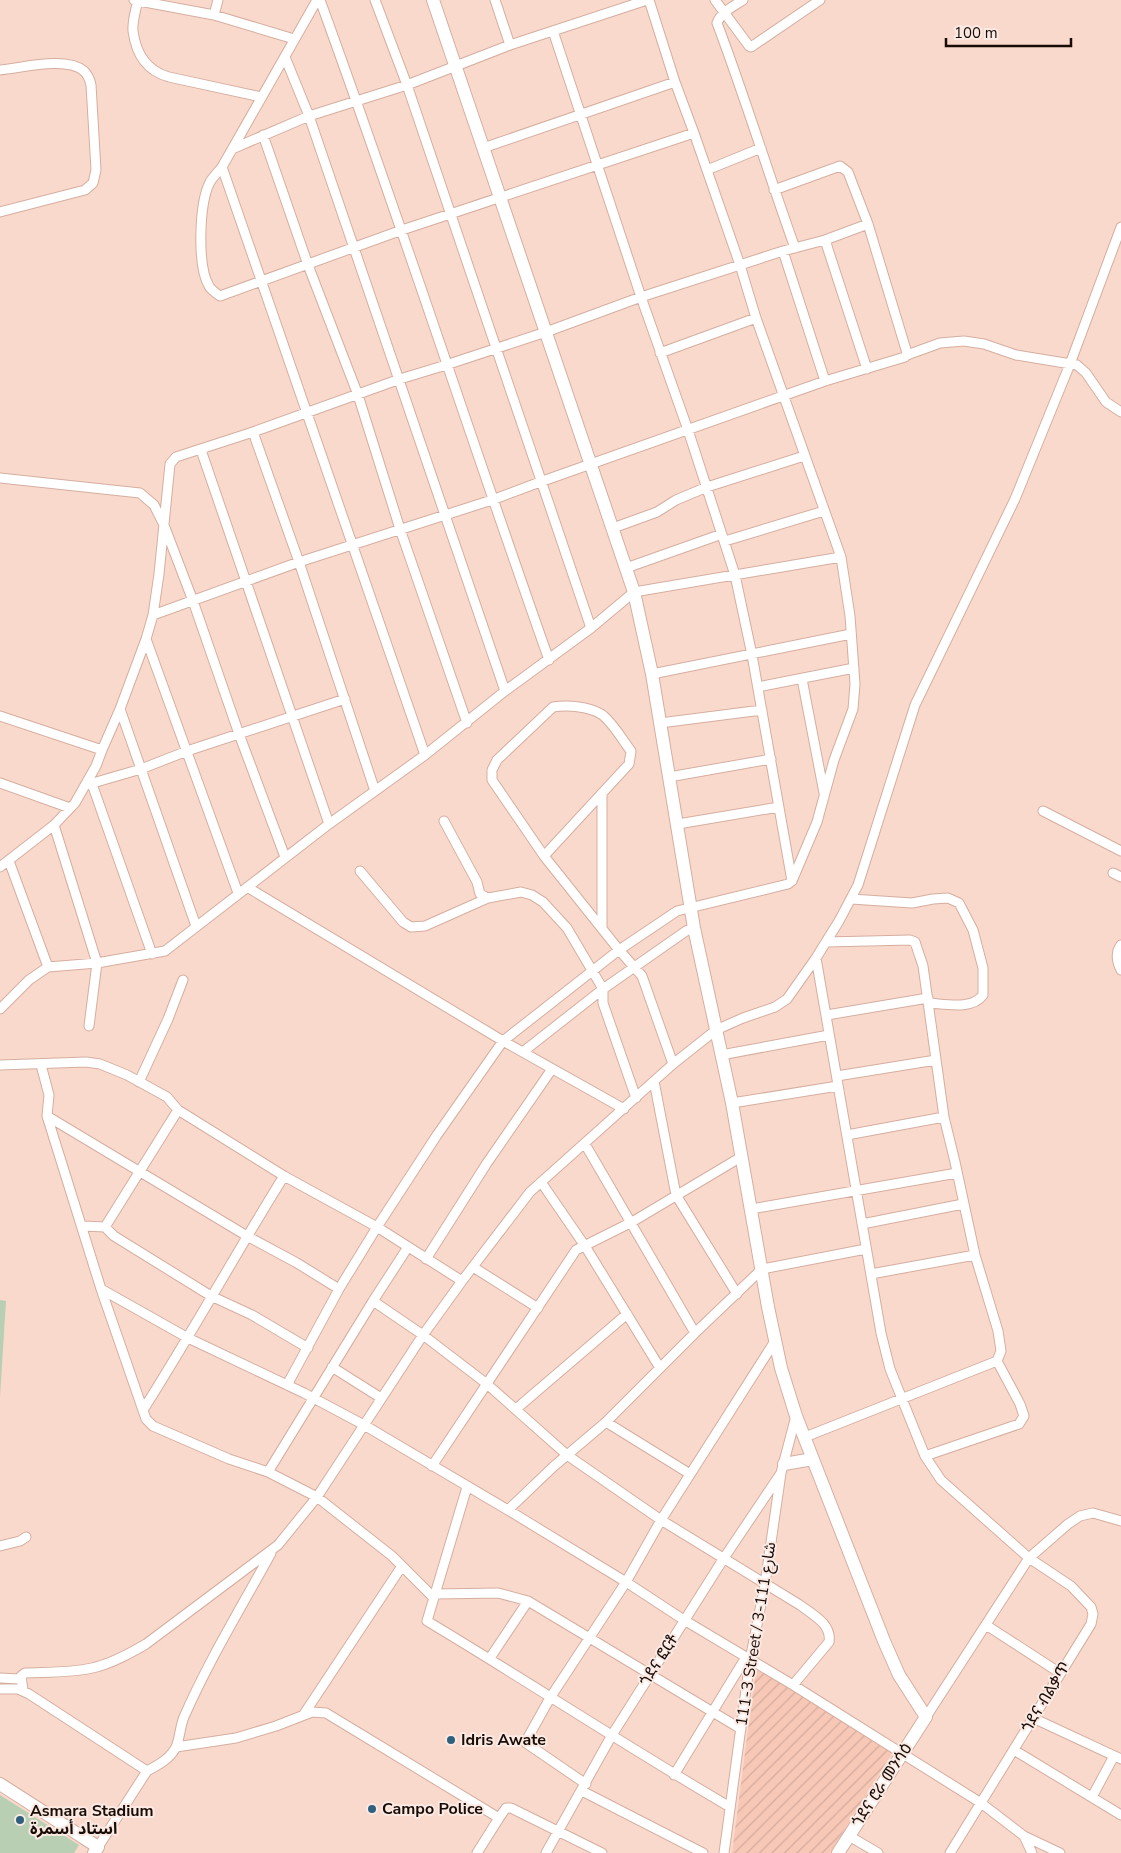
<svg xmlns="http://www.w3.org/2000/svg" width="1121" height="1853" viewBox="0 0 1121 1853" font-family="'Nunito Sans','Noto Sans Arabic','Noto Sans Ethiopic',sans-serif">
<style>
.industrial{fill:url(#industrial-furrows)}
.park{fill:#b8cfb3}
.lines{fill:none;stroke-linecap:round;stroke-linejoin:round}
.street-casing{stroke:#d5ae9f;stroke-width:11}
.secondary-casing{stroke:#d5ae9f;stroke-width:14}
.street{stroke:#fff;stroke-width:9}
.secondary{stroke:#fff;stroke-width:12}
.poi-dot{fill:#2e607e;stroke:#fbeae4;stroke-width:2}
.labels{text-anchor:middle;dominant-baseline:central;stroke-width:4;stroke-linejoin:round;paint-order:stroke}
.street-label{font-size:16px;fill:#190c07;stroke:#fbeae4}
.poi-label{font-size:16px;font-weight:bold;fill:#190c07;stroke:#fbeae4;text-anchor:start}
</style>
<defs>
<pattern id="industrial-furrows" width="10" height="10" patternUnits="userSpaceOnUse" patternTransform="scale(1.25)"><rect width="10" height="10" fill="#f8c8b7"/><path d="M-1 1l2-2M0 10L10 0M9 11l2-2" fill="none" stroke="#d4ab9c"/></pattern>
</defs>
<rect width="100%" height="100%" fill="#fad9cd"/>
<!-- industrial -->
<path class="industrial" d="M 756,1668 L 893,1752 L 830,1853 L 732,1853 Z"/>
<!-- park -->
<path class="park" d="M 0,1300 L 6,1301 L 0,1397 Z
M 0,1795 L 79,1845 L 74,1853 L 0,1853 Z"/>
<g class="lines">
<!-- street casing -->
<g class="street-casing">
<path id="street" d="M 134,0 L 214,15 L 294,39
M 138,0 C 136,9 132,22 133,31 C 136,54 147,71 169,77 L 261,97
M 317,0 L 222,167 C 218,172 213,177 210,182 C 199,203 197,266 209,286 C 211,290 216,293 220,296 L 402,230 L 694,133
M 320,0 C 400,219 471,440 549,660
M 375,0 L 407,85 L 591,628
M 495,0 L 510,45
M 649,0 L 675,82 L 694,133 L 740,265 L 756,318 L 841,557 L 850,616 L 855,684 L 853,709 L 834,760 L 817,822 L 792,881
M 715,0 L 749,46 L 751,47 L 820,0
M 743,0 C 734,6 721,12 717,23 C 745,97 768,173 795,248
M 214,15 L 218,0
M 285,57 L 309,116 L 505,691
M 0,70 C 22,68 66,56 84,71 C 88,75 90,80 91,85 L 96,170 L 93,183 L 85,190 L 0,212
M 263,135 L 308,265 L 358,395 L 400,529 L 467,723
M 483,148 L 675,82
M 232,149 L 309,116 L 407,85 L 510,45 L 647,0
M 222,167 L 425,755
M 707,170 L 761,148
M 825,240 L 867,369
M 783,251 L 825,381
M 660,353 L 756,318
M 907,355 L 940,343 L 964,341 L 984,344 L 1016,355 L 1077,365 L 1086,373 L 1106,402 L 1121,412
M 253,432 L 299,562 L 375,791
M 201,450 L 329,824
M 0,478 L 140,493 L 154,505 L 164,525 L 193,601 L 239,734 L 285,857
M 613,528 L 657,512 L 676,500 L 707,487 L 804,456
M 725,541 L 824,511
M 626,568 L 722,534
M 153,615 L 299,562 L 492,500 L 540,482 L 825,381 L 905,357 L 907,353 L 868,224 L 848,172 L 840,166 L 774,190
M 146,639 L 238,893
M 652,674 L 851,634
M 802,679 L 824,793
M 758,687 L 854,668
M 120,709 L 196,926
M 0,716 L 102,750 L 120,709 L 146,639 L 153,615 L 159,574 L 170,464 L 176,457 L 253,432 L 400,379 L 446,365 L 546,332 L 641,297 L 783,251 L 825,240 L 868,224
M 660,723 L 762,710
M 669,777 L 771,759
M 0,783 L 70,808
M 92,784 L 152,954
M 86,785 L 141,769 L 187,751 L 345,699
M 602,793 L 602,928
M 1043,811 L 1121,851
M 444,821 L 477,882 L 480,894 L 488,898 L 521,892 L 532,895 L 543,902 L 567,928 L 593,972 L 603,989 L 603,1003 L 636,1098
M 678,824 L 779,807
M 54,825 L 97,963 L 89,1026
M 544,856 L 629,764 L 631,751 C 623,741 612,721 601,714 C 588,706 567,705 553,707 L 497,760 L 492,770 L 492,780 L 544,856 L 619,950 L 642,976 L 673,1064
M 9,861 L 48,967
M 0,867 L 54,825 L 75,803 L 96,766 L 102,750
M 360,871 L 403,922 L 411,927 L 425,926 L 488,898
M 1113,873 L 1121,877
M 247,887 L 503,1041 L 624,1109
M 851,899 L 912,903 L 933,899 L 948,898 L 959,903 L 973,930 L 983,968 L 983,995 C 972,1010 946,1004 928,1003
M 1121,945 C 1115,953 1117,962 1121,970
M 816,958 L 881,1333 L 890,1369 L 925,1456 L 941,1480 L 1029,1558 L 1071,1586 L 1091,1607 L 1093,1614 L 1091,1624 L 950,1853
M 0,1009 L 29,980 L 48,967 L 97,963 L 165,951 L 329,824 L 425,755 L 505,691 L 591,628 L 634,592 L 841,557
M 827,1015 L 928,998
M 524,1051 L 603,989 L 686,931 L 694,928
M 721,1055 L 829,1035
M 0,1065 L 86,1062 L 100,1064 L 127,1075 L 167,1097 L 178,1110 L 284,1176 L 377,1227 L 462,1281
M 41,1065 L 49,1095 L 47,1116 L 101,1289 L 146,1419 L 153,1426 L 229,1459 L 268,1472 L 317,1497 L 423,1335 L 462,1281 L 530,1192 L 673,1064 L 716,1030 L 743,1018 L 775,1007 L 787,999 L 816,958 L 839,921 L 858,885 L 915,705 L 1015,499 L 1070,364 L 1121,227
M 837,1076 L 936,1060
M 654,1081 L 676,1195 L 737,1294
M 139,1082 L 168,1019 L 183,980
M 732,1103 L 838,1086
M 47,1116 L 247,1236 L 297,1263 L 339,1289
M 847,1135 L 944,1117
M 585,1144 L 695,1333
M 541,1182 L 585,1246 L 660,1368
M 751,1209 L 957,1173
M 862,1224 L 963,1204
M 83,1226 L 105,1227 L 114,1236 L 211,1296 L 252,1315 L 308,1348
M 105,1227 L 178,1110
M 426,1259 L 487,1163 L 552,1069
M 473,1267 L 538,1308
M 871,1274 L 975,1255
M 101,1289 L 188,1338 L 304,1393 L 364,1425 L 508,1510 L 626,1582 L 684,1620 L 793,1685 L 981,1803 L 1024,1836 L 1060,1853
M 373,1301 L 423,1335 L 487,1384 L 567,1455 L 661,1520 L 800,1605 C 813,1615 832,1624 829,1642 L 793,1685
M 332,1367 L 381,1398
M 287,1385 L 339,1289 L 377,1227 L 437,1135 L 503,1041 L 619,950 L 677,911 L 788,884 L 792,881 L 752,655 L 735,575 L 688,430 L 641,297 L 553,31
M 516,1409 L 627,1314
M 143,1410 C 192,1333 236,1253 284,1176
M 606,1422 L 690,1474
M 805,1437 L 997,1361 L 1001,1351 L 998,1331 L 975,1255 L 955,1162 L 944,1117 L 923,966 L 915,942 L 910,940 L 826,942
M 925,1456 L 1019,1424 L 1024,1416 L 1020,1404 L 997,1361
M 432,1466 L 576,1250 L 632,1222 L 741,1157
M 268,1472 L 373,1301 L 408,1247
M 467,1487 L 427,1621 C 529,1682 627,1747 730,1807
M 508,1510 L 553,1467 L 606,1422 L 695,1333 L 762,1269 L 866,1249
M 0,1546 L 20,1541 L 26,1537
M 435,1594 L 498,1593 L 528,1601 L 741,1729
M 986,1625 L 1060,1673
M 490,1658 L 528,1601
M 0,1678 L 20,1679
M 0,1689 L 18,1689 L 29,1694 L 147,1771 L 98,1847
M 23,1690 L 21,1676 L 25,1673 C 47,1672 70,1673 92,1668 C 111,1664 129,1654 146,1644 L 278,1545 L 317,1497 L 392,1556 L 434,1598
M 304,1714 L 402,1566
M 926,1717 L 1029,1558 L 1068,1524 L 1080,1516 L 1093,1513 L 1121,1521
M 1033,1718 L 1121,1759
M 176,1747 L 236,1738 L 276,1726 L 312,1712 L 326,1713 L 499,1818 L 506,1808 L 511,1808 L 602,1853
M 1014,1750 L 1121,1815
M 147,1771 C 158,1765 170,1759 176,1747 C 180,1738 180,1726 184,1717 C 209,1660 241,1608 271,1553
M 674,1775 L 746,1657
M 586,1784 L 526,1743 L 526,1741 L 550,1698 L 626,1582 L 661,1520 L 775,1341
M 582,1791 L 703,1853
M 1092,1797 L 1114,1756
M 849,1836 L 878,1853
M 1024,1836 L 1032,1853
M 477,1853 L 499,1818
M 546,1853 L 612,1735 L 724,1558 L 781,1473
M 724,1853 L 750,1660 L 765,1584 L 781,1473 L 796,1416"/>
</g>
<!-- secondary casing -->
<g class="secondary-casing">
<path id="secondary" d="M 433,0 L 634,592 L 652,674 L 694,928 L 732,1103 L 768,1307 L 781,1368 L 796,1416 L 884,1641 L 899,1675 L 926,1717 L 838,1853
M 784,1464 L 813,1459
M 0,1784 L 98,1847 L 94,1853"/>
</g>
<!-- street -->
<use href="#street" class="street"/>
<!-- secondary -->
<use href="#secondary" class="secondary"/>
</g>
<!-- markers -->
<g class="poi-dot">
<circle cx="451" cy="1740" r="5"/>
<circle cx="372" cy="1809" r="5"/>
<circle cx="20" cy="1820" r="5"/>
</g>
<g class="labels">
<!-- street labels -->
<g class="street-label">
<text transform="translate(756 1634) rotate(-81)">111-3 Street / شارع 111-3</text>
<text transform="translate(659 1660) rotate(-58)">ጎደና ፎርቶ</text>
<text transform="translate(1046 1697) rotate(-59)">ጎደና ብልቃጥ</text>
<text transform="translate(882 1785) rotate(-57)">ጎደና ሮራ መንሳዕ</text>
</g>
<!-- poi labels -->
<g class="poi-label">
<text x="461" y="1740">Idris Awate</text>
<text x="382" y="1809">Campo Police</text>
<text x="30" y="1811">Asmara Stadium<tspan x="30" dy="18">استاد أسمرة</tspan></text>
</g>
</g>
<!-- scale -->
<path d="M946 38v8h125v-8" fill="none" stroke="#190c07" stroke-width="2.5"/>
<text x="954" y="38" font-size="15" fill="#190c07" stroke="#fbeae4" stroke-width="4" paint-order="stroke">100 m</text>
</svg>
